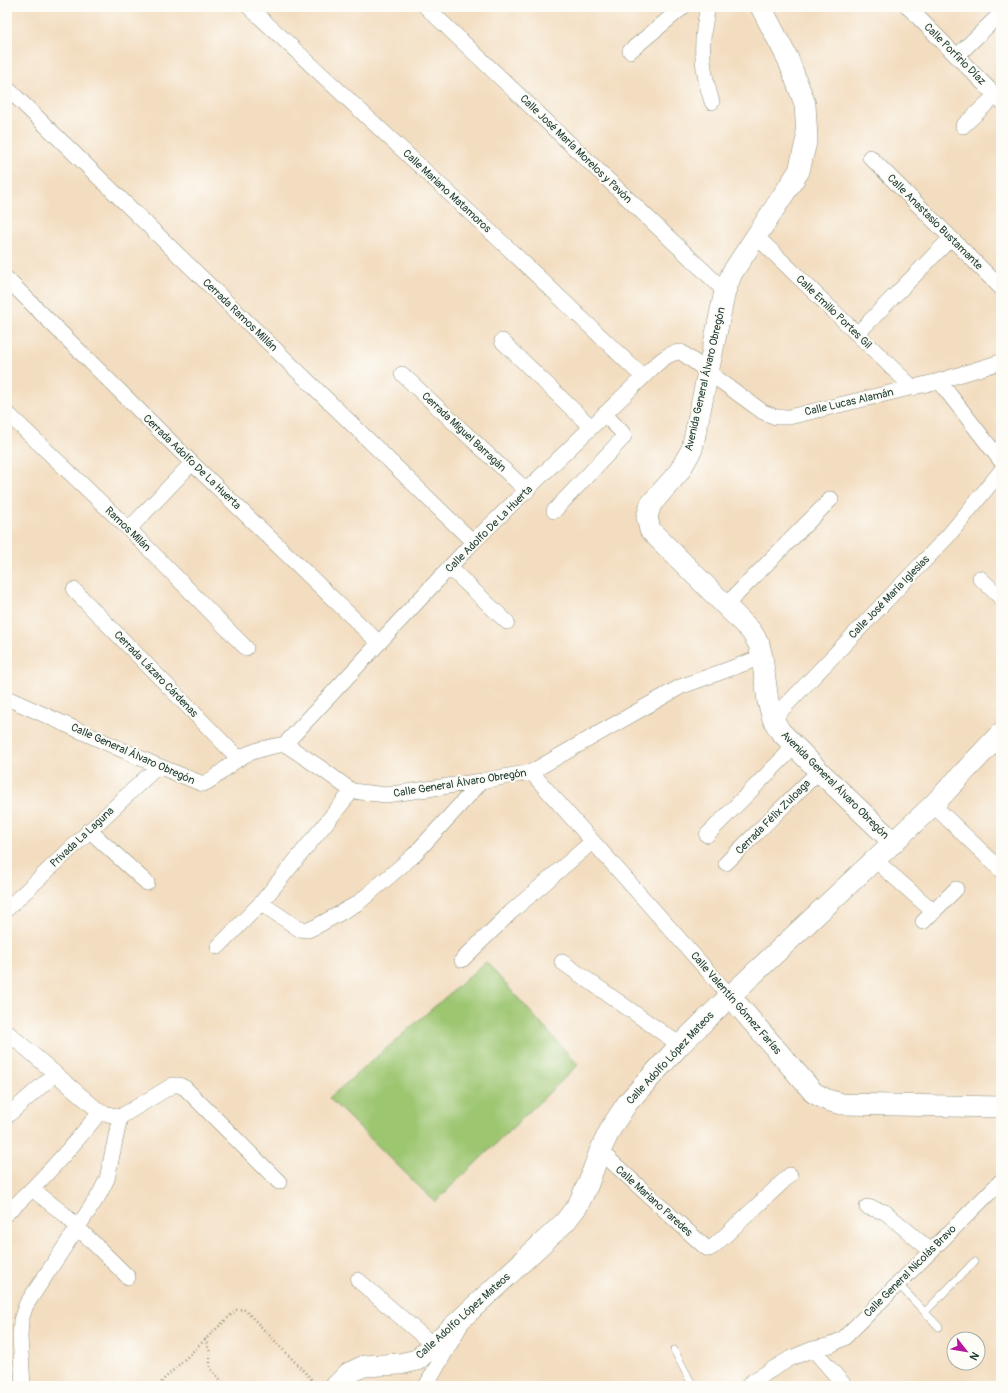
<svg xmlns="http://www.w3.org/2000/svg" width="1008" height="1393" viewBox="0 0 1008 1393" font-family="Pangolin,sans-serif">
<style>
.garden{fill:#9dc671;stroke:#5e8252}
.lines{fill:none;stroke-linecap:round;stroke-linejoin:round}
.lane-casing{stroke:#898d7a;stroke-width:8}
.street-casing{stroke:#898d7a;stroke-width:16}
.secondary-casing{stroke:#898d7a;stroke-width:22}
.path{stroke:#898d7a;stroke-width:2.5;stroke-dasharray:1 3;stroke-linecap:butt}
.lane{stroke:#fff;stroke-width:7}
.street{stroke:#fff;stroke-width:15}
.secondary{stroke:#fff;stroke-width:21}
.labels{text-anchor:middle;dominant-baseline:central;stroke-width:4;stroke-linejoin:round;paint-order:stroke}
.street-label{font-size:11px;fill:#1f3d34;stroke:#fdfcf7}
</style>
<rect width="100%" height="100%" fill="#fdfcf7"/>
<filter id="ink" filterUnits="userSpaceOnUse"><feTurbulence type="fractalNoise" baseFrequency=".025" numOctaves="2"/><feDisplacementMap in="SourceGraphic" scale="8" xChannelSelector="R" yChannelSelector="G"/><feConvolveMatrix kernelMatrix="1 2 1 2 8 2 1 2 1" color-interpolation-filters="sRGB"/></filter>
<filter id="wash" filterUnits="userSpaceOnUse"><feTurbulence type="fractalNoise" baseFrequency=".012" numOctaves="4" result="noise"/><feDisplacementMap in="SourceGraphic" scale="16" xChannelSelector="R" yChannelSelector="G"/><feGaussianBlur stdDeviation="0.9" result="paint"/><feColorMatrix in="noise" values="0 0 0 0 0 0 0 0 0 0 0 0 0 0 0 0 0 1.4 0 .05"/><feComposite in="paint" operator="in"/></filter>
<g filter="url(#wash)">
<rect width="100%" height="100%" fill="#f3ddc0"/>
<!-- garden -->
<path class="garden" d="M 486,962 L 578,1065 L 435,1202 L 329,1098 Z"/>
</g>
<g filter="url(#ink)">
<g class="lines">
<!-- lane casing -->
<g class="lane-casing">
<path id="lane" d="M 898,1284 L 939,1327
M 925,1312 L 974,1262
M 674,1350 L 693,1386"/>
</g>
<!-- street casing -->
<g class="street-casing">
<path id="street" d="M 249,7 L 508,248 L 643,377
M 426,7 L 725,291
M 708,7 C 703,28 701,54 705,75 C 707,84 709,93 712,102
M 908,7 L 1001,101
M 630,51 L 683,7
M 957,56 L 1001,13
M 7,88 L 473,542
M 963,126 L 996,95
M 870,157 L 1001,288
M 756,236 L 913,388
M 7,279 L 192,463 L 379,643
M 857,334 L 951,238
M 502,341 L 591,427
M 402,374 L 527,491
M 939,381 L 1001,461
M 7,413 L 129,529 L 246,648
M 554,511 L 622,439 L 624,436 L 622,432 L 604,414
M 129,529 L 192,463
M 449,567 L 507,622
M 980,578 L 1001,598
M 74,590 L 239,759
M 726,605 L 831,499
M 7,698 L 158,766 L 203,784 C 216,779 226,767 238,759 C 252,750 269,747 285,744 L 322,769 L 352,791 L 386,795 L 482,781 L 531,772 L 680,687 L 762,657
M 773,719 L 948,536 L 1001,471
M 285,744 L 473,542 L 643,377 C 654,367 666,352 681,352 L 763,412 L 776,417 L 789,417 L 939,381 L 1001,362
M 531,772 L 730,996
M 933,805 L 1001,870
M 89,830 L 147,883
M 707,835 L 795,746
M 875,860 L 934,912
M 726,863 L 819,771
M 261,903 L 299,929 L 308,930 L 317,926 L 358,903 L 413,856 L 482,781
M 7,909 L 158,766
M 923,922 L 956,889
M 218,947 L 261,903 L 352,791
M 462,960 L 511,912 L 592,842
M 562,962 L 680,1045
M 7,1032 L 100,1112 L 120,1117 L 173,1085 L 179,1085 L 185,1088 L 279,1182
M 7,1116 L 55,1074
M 600,1151 L 705,1247 L 709,1249 L 714,1246 L 790,1175
M 32,1189 L 64,1214 L 128,1277
M 867,1207 L 885,1212 L 931,1251
M 7,1213 C 41,1182 71,1148 100,1112
M 358,1280 L 433,1345
M 813,1349 L 845,1386
M 23,1386 L 20,1337 L 21,1320 L 26,1305 L 99,1195 L 107,1179 L 120,1117
M 426,1386 L 460,1326
M 748,1386 L 753,1381 L 791,1358 L 813,1349 L 831,1345 L 844,1338 L 1001,1181"/>
</g>
<!-- secondary casing -->
<g class="secondary-casing">
<path id="secondary" d="M 761,7 L 788,59 L 805,104 L 807,138 L 799,171 L 732,273 L 725,291 L 692,449 L 679,472 L 651,504 L 647,517 L 650,530 L 751,631 L 759,644 L 762,657 L 768,701 L 773,719 L 780,731 L 819,771 L 894,843
M 730,996 L 814,1093 L 827,1100 L 842,1104 L 1001,1107
M 336,1386 L 349,1373 L 364,1366 L 400,1364 L 417,1360 L 565,1222 L 578,1205 L 588,1184 L 600,1151 L 612,1126 L 628,1102 L 680,1045 L 730,996 L 933,805 L 1001,733"/>
</g>
<!-- path -->
<path class="path" d="M 205,1339 L 210,1352 L 210,1368 L 226,1386
M 160,1386 L 162,1381 L 236,1310 L 243,1309 L 246,1311 L 318,1386"/>
<!-- lane -->
<use href="#lane" class="lane"/>
<!-- street -->
<use href="#street" class="street"/>
<!-- secondary -->
<use href="#secondary" class="secondary"/>
</g>
</g>
<g class="labels">
<!-- street labels -->
<g class="street-label">
<text transform="translate(955 54) rotate(45)">Calle Porfirio Díaz</text>
<text transform="translate(576 149) rotate(44)">Calle José María Morelos y Pavón</text>
<text transform="translate(447 191) rotate(43)">Calle Mariano Matamoros</text>
<text transform="translate(935 222) rotate(45)">Calle Anastasio Bustamante</text>
<text transform="translate(834 312) rotate(44)">Calle Emilio Portes Gil</text>
<text transform="translate(240 315) rotate(44)">Cerrada Ramos Millán</text>
<text transform="translate(705 379) rotate(-77)">Avenida General Álvaro Obregón</text>
<text transform="translate(849 402) rotate(-13)">Calle Lucas Alamán</text>
<text transform="translate(464 432) rotate(43)">Cerrada Miguel Barragán</text>
<text transform="translate(192 462) rotate(44)">Cerrada Adolfo De La Huerta</text>
<text transform="translate(128 529) rotate(44)">Ramos Milán</text>
<text transform="translate(489 529) rotate(-45)">Calle Adolfo De La Huerta</text>
<text transform="translate(889 597) rotate(-46)">Calle José María Iglesias</text>
<text transform="translate(156 674) rotate(46)">Cerrada Lázaro Cárdenas</text>
<text transform="translate(133 754) rotate(24)">Calle General Álvaro Obregón</text>
<text transform="translate(460 783) rotate(-9)">Calle General Álvaro Obregón</text>
<text transform="translate(835 785) rotate(45)">Avenida General Álvaro Obregón</text>
<text transform="translate(773 817) rotate(-45)">Cerrada Félix Zuloaga</text>
<text transform="translate(82 837) rotate(-43)">Privada La Laguna</text>
<text transform="translate(736 1003) rotate(49)">Calle Valentín Gómez Farías</text>
<text transform="translate(670 1058) rotate(-47)">Calle Adolfo López Mateos</text>
<text transform="translate(654 1201) rotate(42)">Calle Mariano Paredes</text>
<text transform="translate(910 1271) rotate(-45)">Calle General Nicolás Bravo</text>
<text transform="translate(463 1316) rotate(-42)">Calle Adolfo López Mateos</text>
</g>
</g>
<!-- margin -->
<rect width="1008" height="1393" fill="none" stroke="#fdfcf7" stroke-width="24"/>
<!-- north arrow -->
<g transform="translate(966 1351) rotate(121)"><circle r="19" fill="#fdfcf7" stroke="#a4b0a9"/>
<path d="M0-3L7 15L0 10L-7 15Z" fill="#b5179e"/>
<text y="-6" font-size="11" font-weight="bold" text-anchor="middle" fill="#1f3d34">N</text>
</g>
</svg>
